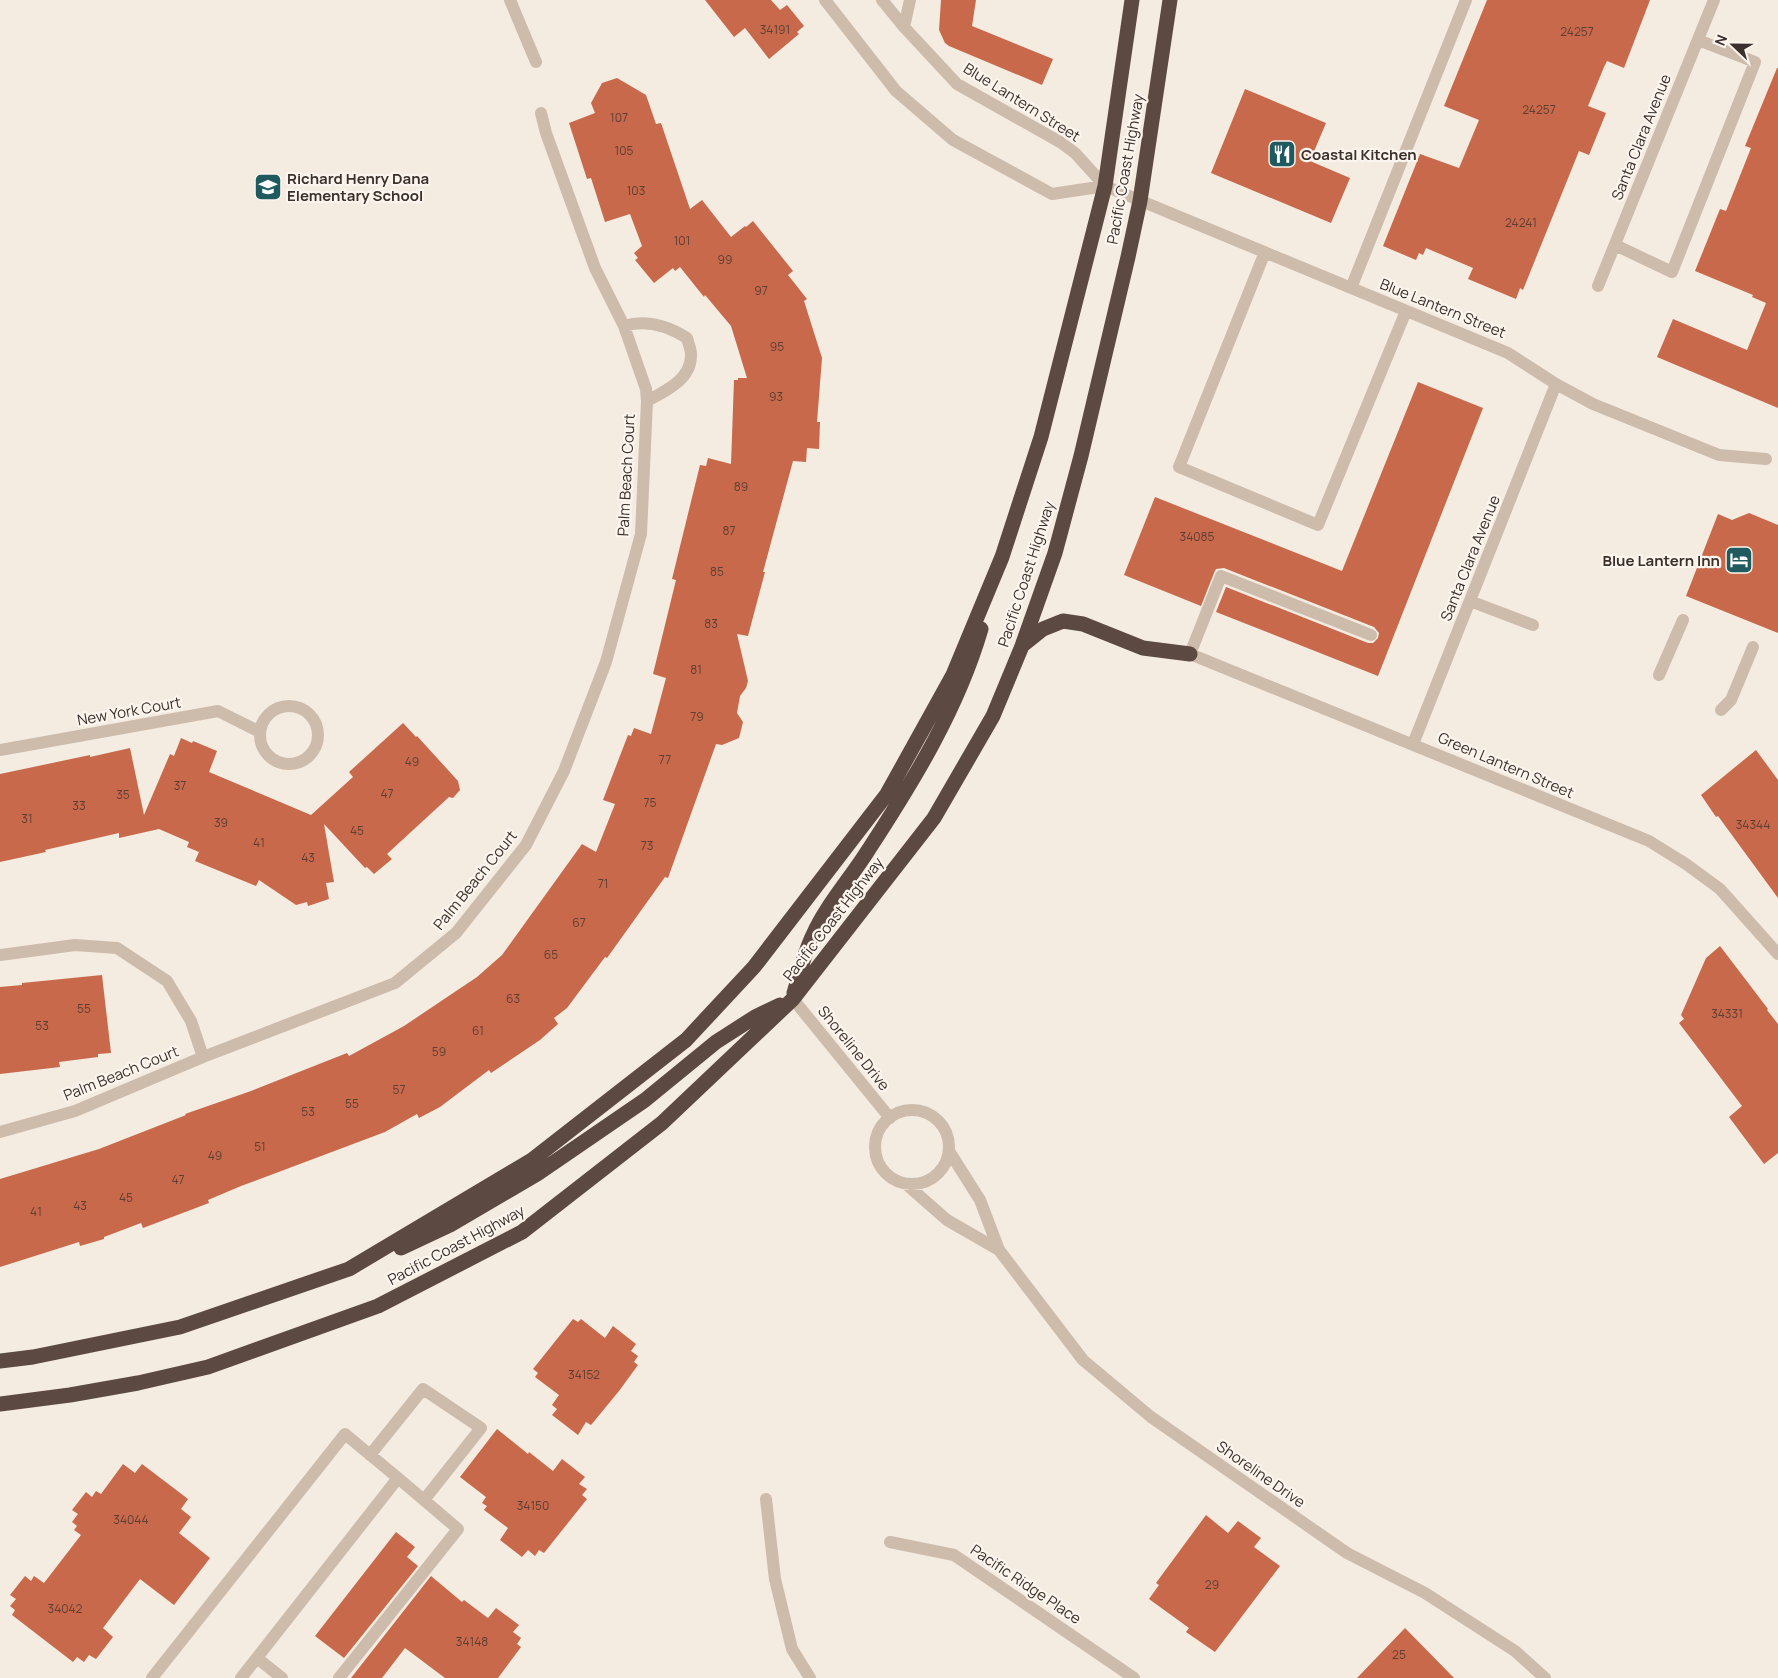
<svg xmlns="http://www.w3.org/2000/svg" width="1778" height="1678" viewBox="0 0 1778 1678" font-family="Manrope,sans-serif">
<style>
.building{fill:#c8694b}
.lines{fill:none;stroke-linecap:round;stroke-linejoin:round}
.minor{stroke:#cdbbac;stroke-width:12}
.highway{stroke:#5c4a42;stroke-width:15}
.labels{text-anchor:middle;dominant-baseline:central;stroke-width:4.5;stroke-linejoin:round;paint-order:stroke}
.number-label{font-size:12px;fill:#5e3e33}
.street-label{font-size:15px;fill:#3b302b;stroke:#fbf5ee}
.poi-label{font-size:15px;font-weight:bold;fill:#3b302b;stroke:#fbf5ee;text-anchor:start}
</style>
<rect width="100%" height="100%" fill="#f4ebe1"/>
<!-- building -->
<path class="building" d="M 705,0 L 771,0 L 780,10 L 787,5 L 804,26 L 797,32 L 799,34 L 769,59 L 745,28 L 734,37 Z
M 941,0 L 976,0 L 972,26 L 1053,59 L 1042,85 L 949,46 L 945,43 L 939,30 Z
M 1487,0 L 1650,0 L 1624,68 L 1607,61 L 1604,67 L 1588,106 L 1606,113 L 1589,155 L 1579,151 L 1523,290 L 1520,288 L 1516,299 L 1468,279 L 1473,268 L 1426,248 L 1423,255 L 1419,253 L 1416,260 L 1383,246 L 1420,154 L 1459,168 L 1479,120 L 1444,106 Z
M 1777,68 L 1778,68 L 1778,408 L 1657,357 L 1673,319 L 1747,350 L 1766,303 L 1752,297 L 1753,295 L 1695,271 L 1720,209 L 1726,211 L 1751,148 L 1745,146 Z
M 617,78 L 646,95 L 656,124 L 661,123 L 690,209 L 702,200 L 731,237 L 745,226 L 746,227 L 753,221 L 793,271 L 788,275 L 807,299 L 804,301 L 822,358 L 817,422 L 820,422 L 819,449 L 807,448 L 806,462 L 793,461 L 763,572 L 765,572 L 748,636 L 737,634 L 748,681 L 746,688 L 740,696 L 737,713 L 743,722 L 739,738 L 722,745 L 716,744 L 668,878 L 665,877 L 607,958 L 605,957 L 567,1008 L 554,1018 L 558,1024 L 540,1040 L 491,1073 L 489,1070 L 440,1107 L 419,1118 L 417,1114 L 385,1132 L 241,1186 L 208,1200 L 209,1203 L 143,1228 L 141,1223 L 104,1237 L 104,1239 L 80,1246 L 79,1242 L 0,1267 L 0,1179 L 99,1149 L 186,1115 L 185,1114 L 251,1091 L 347,1053 L 349,1056 L 404,1026 L 477,977 L 502,955 L 582,844 L 596,852 L 615,804 L 603,800 L 628,735 L 631,736 L 634,728 L 651,734 L 666,678 L 653,674 L 676,580 L 672,579 L 700,465 L 706,466 L 708,458 L 731,464 L 734,380 L 738,380 L 738,378 L 747,378 L 731,326 L 705,295 L 704,297 L 680,267 L 675,271 L 673,268 L 654,283 L 635,260 L 638,258 L 634,253 L 642,246 L 630,214 L 605,222 L 591,178 L 587,179 L 569,123 L 595,113 L 591,103 L 602,83 Z
M 1245,89 L 1326,123 L 1310,161 L 1350,178 L 1331,223 L 1211,173 Z
M 1418,382 L 1483,408 L 1378,676 L 1216,612 L 1226,587 L 1368,643 L 1373,643 L 1378,638 L 1379,633 L 1374,627 L 1224,568 L 1216,569 L 1214,573 L 1201,606 L 1124,575 L 1155,497 L 1342,571 Z
M 1749,513 L 1778,525 L 1778,633 L 1686,596 L 1718,514 L 1732,520 Z
M 403,723 L 416,737 L 417,736 L 458,781 L 460,790 L 453,798 L 449,797 L 387,854 L 392,859 L 374,874 L 367,867 L 365,868 L 324,824 L 334,882 L 326,883 L 329,899 L 308,906 L 307,902 L 296,905 L 259,880 L 256,886 L 195,861 L 199,852 L 187,847 L 189,842 L 159,829 L 119,838 L 119,833 L 45,850 L 46,852 L 0,862 L 0,774 L 90,755 L 90,757 L 130,748 L 144,815 L 170,754 L 174,756 L 181,738 L 192,743 L 193,741 L 217,751 L 209,772 L 311,815 L 353,777 L 349,772 Z
M 1756,750 L 1778,780 L 1778,898 L 1718,816 L 1716,817 L 1701,795 Z
M 1720,946 L 1768,1009 L 1767,1010 L 1778,1024 L 1778,1153 L 1764,1164 L 1729,1117 L 1742,1106 L 1679,1023 L 1684,1019 L 1681,1015 L 1706,958 Z
M 102,975 L 111,1053 L 98,1054 L 98,1057 L 59,1062 L 60,1067 L 0,1074 L 0,987 L 22,985 L 22,983 Z
M 573,1319 L 578,1322 L 581,1319 L 605,1338 L 613,1326 L 636,1344 L 631,1351 L 638,1356 L 634,1362 L 638,1365 L 619,1391 L 591,1425 L 586,1422 L 578,1435 L 552,1415 L 557,1409 L 552,1405 L 559,1395 L 535,1377 L 538,1373 L 533,1369 Z
M 497,1429 L 528,1454 L 529,1452 L 553,1471 L 562,1459 L 585,1477 L 579,1484 L 587,1489 L 582,1495 L 587,1499 L 544,1553 L 539,1550 L 535,1556 L 528,1550 L 522,1557 L 500,1540 L 508,1528 L 484,1510 L 487,1506 L 482,1503 L 486,1497 L 460,1477 Z
M 123,1464 L 135,1473 L 142,1464 L 188,1499 L 181,1509 L 191,1517 L 179,1533 L 210,1558 L 174,1605 L 140,1579 L 103,1628 L 113,1637 L 96,1659 L 89,1655 L 84,1662 L 77,1657 L 73,1662 L 12,1615 L 15,1610 L 10,1606 L 16,1599 L 10,1595 L 25,1576 L 31,1581 L 34,1576 L 44,1583 L 81,1535 L 74,1530 L 77,1526 L 72,1522 L 78,1514 L 72,1510 L 86,1492 L 92,1497 L 96,1491 L 101,1494 Z
M 1206,1515 L 1228,1533 L 1238,1521 L 1261,1538 L 1254,1547 L 1280,1566 L 1215,1652 L 1186,1632 L 1189,1628 L 1149,1599 L 1159,1585 L 1156,1583 Z
M 396,1532 L 415,1547 L 407,1557 L 418,1566 L 344,1658 L 315,1636 Z
M 431,1576 L 462,1602 L 464,1600 L 488,1618 L 496,1608 L 519,1625 L 513,1632 L 521,1638 L 517,1644 L 521,1647 L 498,1678 L 445,1678 L 405,1648 L 382,1678 L 351,1678 Z
M 1405,1628 L 1454,1678 L 1357,1678 Z"/>
<g class="lines">
<!-- minor -->
<path class="minor" d="M 510,0 L 536,62
M 825,0 L 896,91 L 953,140 L 1052,194 L 1105,186
M 882,0 L 904,27 L 957,84 L 1060,142 L 1075,153 L 1105,186 L 1508,353 L 1556,384 L 1593,404 L 1719,455 L 1766,459
M 904,27 L 910,0
M 1615,245 L 1672,272 L 1755,62 L 1698,40
M 1265,252 L 1179,467 L 1318,525 L 1406,311
M 1598,286 L 1714,0
M 1351,288 L 1466,0
M 624,326 C 647,319 668,326 687,338 C 688,343 691,349 691,354 C 692,379 666,391 647,401
M 1470,601 L 1533,625
M 1371,635 L 1221,576 L 1190,654 L 1649,841 L 1686,864 L 1720,889 L 1778,954
M 1659,675 L 1683,620
M260 735a29 29 0 1 1 58 0a29 29 0 1 1-58 0Z
M 1721,710 L 1731,700 L 1753,647
M 1413,744 L 1556,384
M 0,750 L 218,711 L 260,732
M 0,955 L 75,945 L 117,948 L 167,981 L 191,1021 L 203,1057
M 793,999 L 890,1118
M875 1147a37 37 0 1 1 74 0a37 37 0 1 1-74 0Z
M 0,1132 L 75,1111 L 203,1057 L 395,983 L 456,933 L 526,845 L 564,771 L 606,662 L 641,534 L 647,401 L 646,389 L 624,326 L 595,268 L 546,133 L 541,113
M 949,1151 L 980,1200 L 999,1250 L 1083,1360 L 1151,1417 L 1347,1553 L 1425,1593 L 1515,1651 L 1545,1678
M 906,1184 L 947,1220 L 999,1250
M 370,1455 L 423,1389 L 481,1428 L 424,1500
M 766,1499 L 775,1579 L 792,1649 L 810,1678
M 890,1542 L 954,1555 L 1134,1678
M 257,1658 L 282,1678
M 152,1678 L 345,1434 L 398,1478 L 241,1678
M 339,1678 L 458,1529 L 398,1478"/>
<!-- highway -->
<path class="highway" d="M 1023,645 L 1043,629 L 1063,621 L 1083,624 L 1143,648 L 1190,654
M 794,993 C 800,973 804,953 813,935 C 827,904 851,878 869,849 C 914,780 958,708 981,629
M 401,1248 L 450,1225 L 537,1174 L 645,1100 L 716,1042 L 755,1017 L 780,1005
M 0,1361 L 33,1357 L 180,1327 L 349,1269 L 532,1160 L 686,1040 L 754,967 L 887,794 L 953,675 L 1002,557 L 1041,437 L 1105,186 L 1132,0
M 0,1404 L 70,1395 L 138,1383 L 208,1367 L 378,1306 L 522,1232 L 662,1123 L 793,999 L 934,818 L 993,716 L 1022,646 L 1055,553 L 1081,456 L 1128,257 L 1140,201 L 1170,0"/>
</g>
<!-- icons -->
<defs>
<g id="restaurant-square" transform="scale(1.4375)"><rect x="-9" y="-9" width="18" height="18" rx="4" fill="#1f5a5e" stroke="#fbf5ee"/><path d="M-5-6h1v4h1v-4h1v4h1v-4h1v5L-1.5 .5V6h-2V.5L-5-1ZM5-6V6H3V1.5H1.5Q1.5-4 5-6Z" fill="#fff"/></g>
<g id="school-square" transform="scale(1.4375)"><rect x="-9" y="-9" width="18" height="18" rx="4" fill="#1f5a5e" stroke="#fbf5ee"/><path d="M0-5L7-2L0 1L-7-2ZM-4 1L0 2.5L4 1V4Q0 6-4 4Z" fill="#fff"/></g>
<g id="hotel-square" transform="scale(1.4375)"><rect x="-9" y="-9" width="18" height="18" rx="4" fill="#1f5a5e" stroke="#fbf5ee"/><path d="M-6-4.5h1.5V1H6V5H4.5V3h-9V5H-6ZM-4 0a1.8 1.8 0 1 1 3.6 0ZM.5 0V-2.5h3Q6-2.5 6 0Z" fill="#fff"/></g>
</defs>
<g fill-rule="evenodd">
<use href="#restaurant-square" x="1282" y="154"/>
<use href="#school-square" x="268" y="187"/>
<use href="#hotel-square" x="1739" y="560"/>
</g>
<g class="labels">
<!-- number labels -->
<g class="number-label">
<text x="775" y="29">34191</text>
<text x="1577" y="31">24257</text>
<text x="1539" y="109">24257</text>
<text x="619" y="117">107</text>
<text x="624" y="150">105</text>
<text x="636" y="190">103</text>
<text x="1521" y="222">24241</text>
<text x="682" y="240">101</text>
<text x="725" y="259">99</text>
<text x="761" y="290">97</text>
<text x="777" y="346">95</text>
<text x="776" y="396">93</text>
<text x="741" y="486">89</text>
<text x="729" y="530">87</text>
<text x="1197" y="536">34085</text>
<text x="717" y="571">85</text>
<text x="711" y="623">83</text>
<text x="696" y="669">81</text>
<text x="697" y="716">79</text>
<text x="665" y="759">77</text>
<text x="412" y="761">49</text>
<text x="180" y="785">37</text>
<text x="387" y="793">47</text>
<text x="123" y="794">35</text>
<text x="650" y="802">75</text>
<text x="79" y="805">33</text>
<text x="27" y="818">31</text>
<text x="221" y="822">39</text>
<text x="1753" y="824">34344</text>
<text x="357" y="830">45</text>
<text x="259" y="842">41</text>
<text x="647" y="845">73</text>
<text x="308" y="857">43</text>
<text x="603" y="883">71</text>
<text x="579" y="922">67</text>
<text x="551" y="954">65</text>
<text x="513" y="998">63</text>
<text x="84" y="1008">55</text>
<text x="1727" y="1013">34331</text>
<text x="42" y="1025">53</text>
<text x="478" y="1030">61</text>
<text x="439" y="1051">59</text>
<text x="399" y="1089">57</text>
<text x="352" y="1103">55</text>
<text x="308" y="1111">53</text>
<text x="260" y="1146">51</text>
<text x="215" y="1155">49</text>
<text x="178" y="1179">47</text>
<text x="126" y="1197">45</text>
<text x="80" y="1205">43</text>
<text x="36" y="1211">41</text>
<text x="584" y="1374">34152</text>
<text x="533" y="1505">34150</text>
<text x="131" y="1519">34044</text>
<text x="1212" y="1584">29</text>
<text x="65" y="1608">34042</text>
<text x="472" y="1641">34148</text>
<text x="1399" y="1654">25</text>
</g>
<!-- street labels -->
<g class="street-label">
<text transform="translate(1022 102) rotate(32)">Blue Lantern Street</text>
<text transform="translate(1641 137) rotate(-68)">Santa Clara Avenue</text>
<text transform="translate(1125 169) rotate(-80)">Pacific Coast Highway</text>
<text transform="translate(1443 308) rotate(22)">Blue Lantern Street</text>
<text transform="translate(626 475) rotate(-87)">Palm Beach Court</text>
<text transform="translate(1470 558) rotate(-68)">Santa Clara Avenue</text>
<text transform="translate(1026 574) rotate(-72)">Pacific Coast Highway</text>
<text transform="translate(129 711) rotate(-10)">New York Court</text>
<text transform="translate(1506 765) rotate(23)">Green Lantern Street</text>
<text transform="translate(475 880) rotate(-51)">Palm Beach Court</text>
<text transform="translate(833 919) rotate(-52)">Pacific Coast Highway</text>
<text transform="translate(854 1048) rotate(51)">Shoreline Drive</text>
<text transform="translate(121 1073) rotate(-22)">Palm Beach Court</text>
<text transform="translate(456 1245) rotate(-28)">Pacific Coast Highway</text>
<text transform="translate(1261 1474) rotate(35)">Shoreline Drive</text>
<text transform="translate(1026 1584) rotate(34)">Pacific Ridge Place</text>
</g>
<!-- poi labels -->
<g class="poi-label">
<text x="1301" y="154">Coastal Kitchen</text>
<text x="287" y="178">Richard Henry Dana<tspan x="287" dy="17">Elementary School</tspan></text>
<text x="1720" y="560" text-anchor="end">Blue Lantern Inn</text>
</g>
</g>
<!-- north arrow -->
<g transform="translate(1733 45) rotate(292)" stroke="#fbf5ee" stroke-width="4" paint-order="stroke">
<path d="M0-4L9 19L0 12L-9 19Z" fill="#3b302b"/>
<text y="-8" font-size="14" font-weight="bold" text-anchor="middle" fill="#3b302b">N</text>
</g>
</svg>
